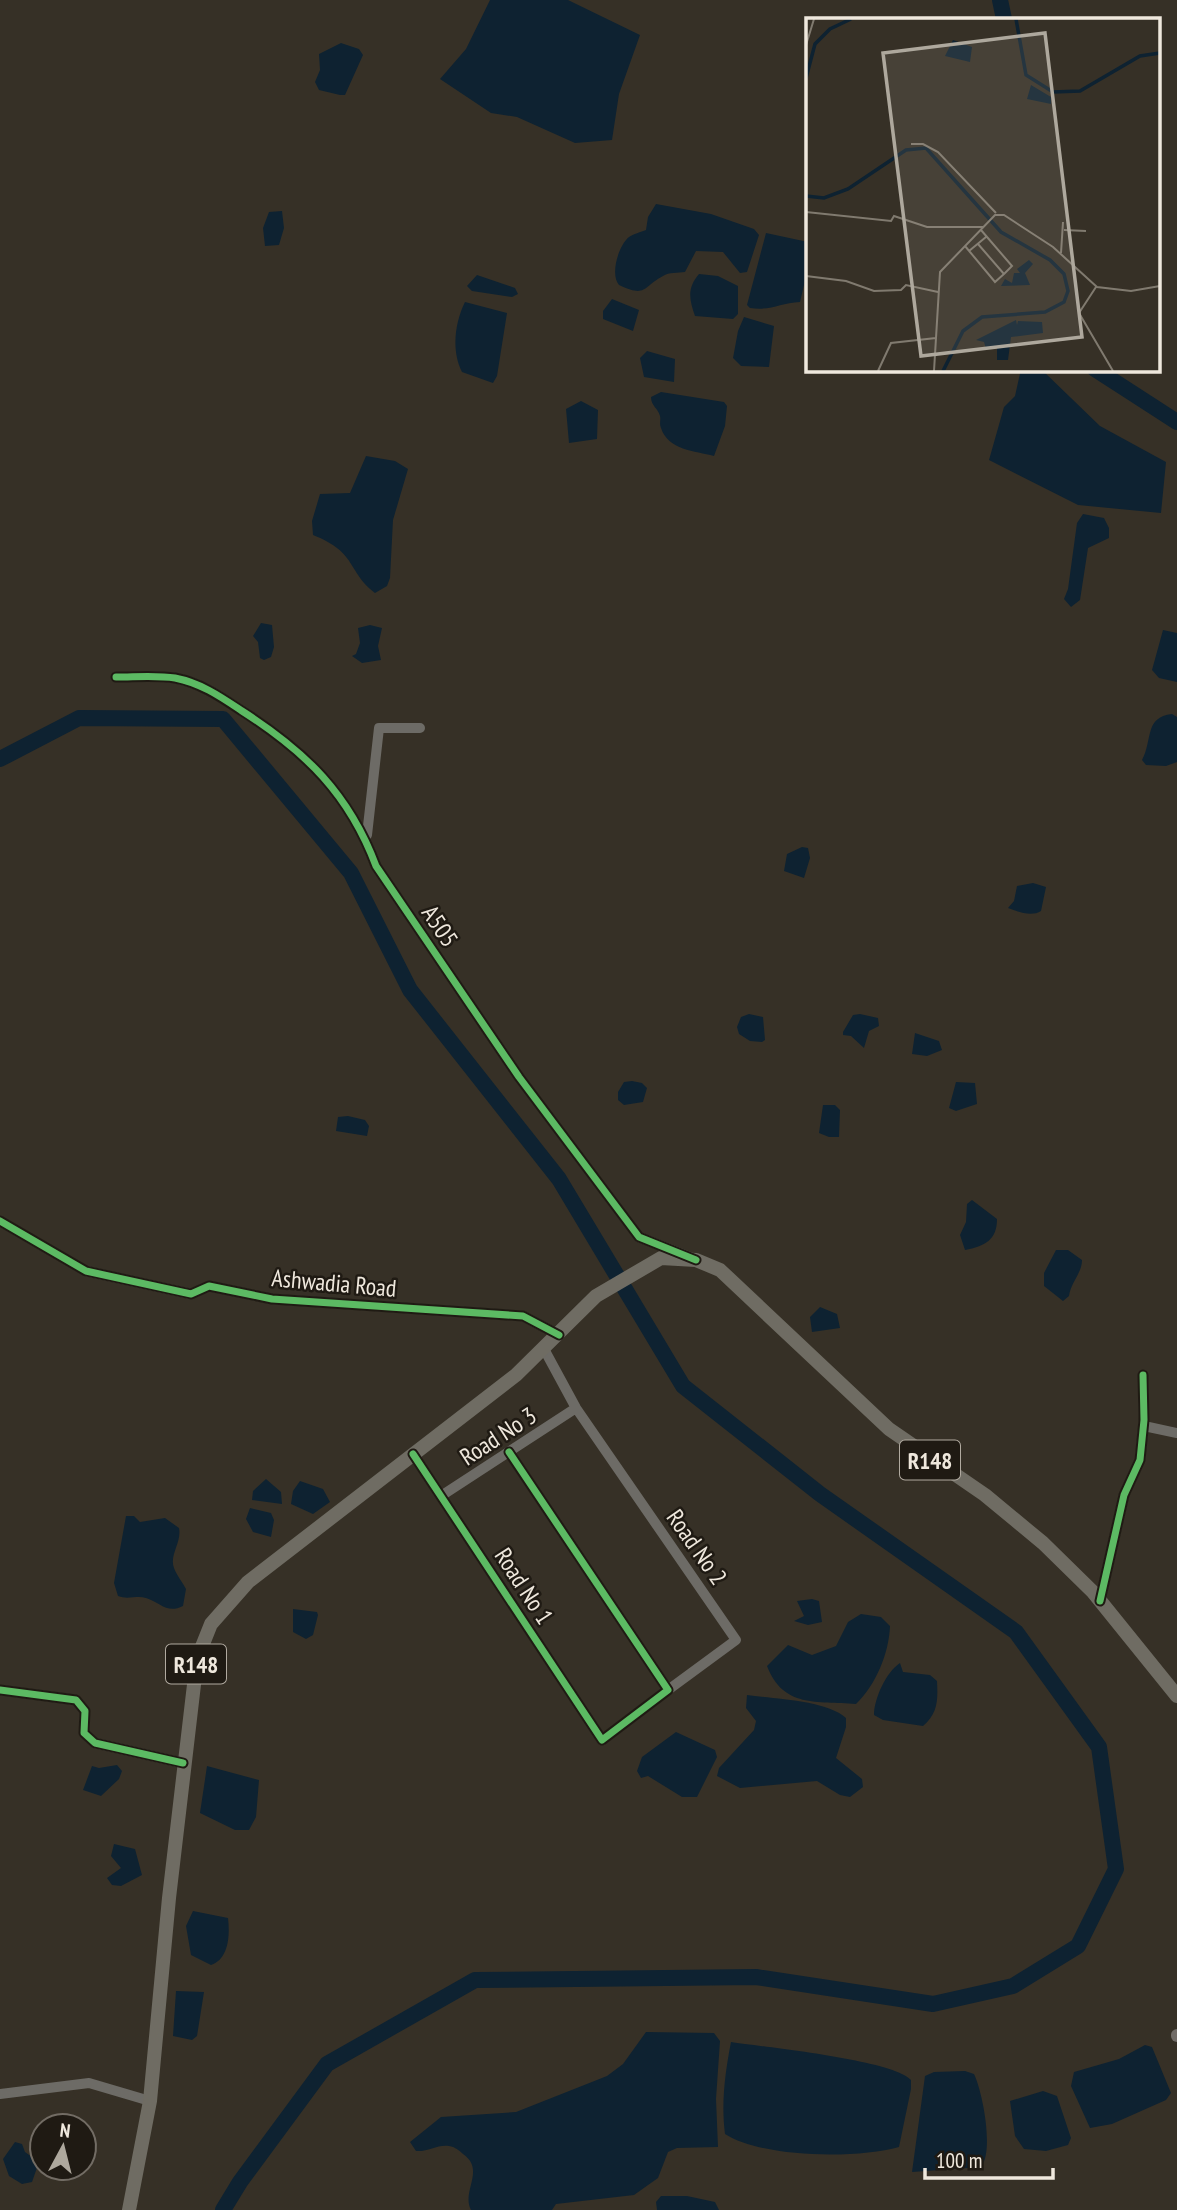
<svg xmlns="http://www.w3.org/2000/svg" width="1177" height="2210" viewBox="0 0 1177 2210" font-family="'PT Sans Narrow',sans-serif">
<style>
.water{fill:#0e2231}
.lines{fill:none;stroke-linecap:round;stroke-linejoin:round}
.river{stroke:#0e2231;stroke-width:16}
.minor{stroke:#6d6b66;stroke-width:10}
.secondary{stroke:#716c67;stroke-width:12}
.primary{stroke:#6f6c63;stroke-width:14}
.cycleway-casing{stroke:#1f1a13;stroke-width:11}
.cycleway{stroke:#5cba63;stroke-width:7}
.labels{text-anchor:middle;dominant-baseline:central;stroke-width:5;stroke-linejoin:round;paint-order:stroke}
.shield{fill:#1f1a13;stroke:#b1aaa0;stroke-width:2}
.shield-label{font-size:23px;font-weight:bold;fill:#efe8dd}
.street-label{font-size:24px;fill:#efe8dd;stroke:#1f1a13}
.inset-river{fill:none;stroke:#0e2231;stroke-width:3.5}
.inset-road{fill:none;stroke:#807a6f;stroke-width:2}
.view{fill:#aea89d;fill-opacity:0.15;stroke:#aea89d;stroke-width:3.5}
.inset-edge{fill:none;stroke:#efe8dd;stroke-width:3.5}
</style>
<rect width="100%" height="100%" fill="#363026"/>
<!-- water -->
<path class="water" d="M 490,0 L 568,0 L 640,35 L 619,94 L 612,140 L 575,143 L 517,117 L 491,113 L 440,79 L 466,49 Z
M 341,43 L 359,49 L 363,55 L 345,95 L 340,95 L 319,90 L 315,82 L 320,70 L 319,54 Z
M 656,204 L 711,214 L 754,229 L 759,235 L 747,272 L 740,273 L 723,252 L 696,251 L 685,272 C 678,273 669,272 663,276 C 642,287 647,298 619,285 C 610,275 618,246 629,237 C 633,234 641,232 646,230 L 648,217 Z
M 282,211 L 284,228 L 279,245 L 265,246 L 263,228 L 269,212 Z
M 766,233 L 808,242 L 808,268 L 800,302 C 780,303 771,311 750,308 L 747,305 Z
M 699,274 L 718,276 L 738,286 L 738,314 L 733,319 L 695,316 C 689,299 687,288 699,274 Z
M 477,275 L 515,288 L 518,294 L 512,297 L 472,291 L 467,286 Z
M 612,299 L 639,310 L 633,331 L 603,319 L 603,311 Z
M 465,302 L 507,313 L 497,376 L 493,383 L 462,372 C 451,351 455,322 465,302 Z
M 744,317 L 774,326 L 769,367 L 741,366 L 733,358 L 738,331 Z
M 647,351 L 675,359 L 674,382 L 644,377 L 640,358 Z
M 1021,369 L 1041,369 L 1100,426 L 1166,462 L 1161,513 L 1078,505 L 989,460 L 1004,407 L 1015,396 Z
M 661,392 L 724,402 L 727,406 L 725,426 L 714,456 C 695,451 668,450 661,428 C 659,424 661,420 660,416 C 658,408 651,406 651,397 Z
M 581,401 L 598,410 L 597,439 L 569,443 L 566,409 Z
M 366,456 L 395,461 L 408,469 L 393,520 L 390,578 L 387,586 L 375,593 C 346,570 358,553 313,535 L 312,521 L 320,494 L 350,493 Z
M 1083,514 L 1104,518 L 1109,528 L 1109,538 L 1088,548 L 1080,600 L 1071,607 L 1064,599 L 1068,589 L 1077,523 Z
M 261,623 L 272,625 L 274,647 L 271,657 L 264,660 L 260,658 L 258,642 L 253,636 Z
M 370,625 L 382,628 L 378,646 L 381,660 L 362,663 L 352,656 L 356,654 L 360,643 L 358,628 Z
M 1163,630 L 1177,633 L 1177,682 L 1159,678 L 1152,670 Z
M 1172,714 L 1177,717 L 1177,762 L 1166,766 L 1146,765 L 1142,760 C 1153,740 1144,717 1172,714 Z
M 802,847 L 808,848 L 810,858 L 804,878 L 784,871 L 787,854 Z
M 1033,883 L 1046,887 L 1041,911 C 1032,917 1018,912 1008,908 L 1014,901 L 1017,886 Z
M 749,1014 L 763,1017 L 765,1040 L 762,1042 L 750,1041 L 739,1034 L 737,1027 L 741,1017 Z
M 860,1014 L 878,1018 L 879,1026 L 869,1031 L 864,1048 L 851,1036 L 843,1035 L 843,1032 L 853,1015 Z
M 915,1033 L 939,1041 L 942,1050 L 927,1056 L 912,1054 Z
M 632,1081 L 642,1083 L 647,1088 L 643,1102 L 624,1105 L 618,1100 L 618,1092 L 624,1082 Z
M 956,1082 L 975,1083 L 977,1104 L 956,1111 L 949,1108 Z
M 823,1105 L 835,1105 L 840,1110 L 839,1137 L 829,1137 L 819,1133 Z
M 348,1116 L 365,1120 L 369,1126 L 367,1136 L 336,1131 L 338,1117 Z
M 972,1200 L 997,1219 C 997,1240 985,1246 965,1250 L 960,1235 L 966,1222 L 967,1204 Z
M 1056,1250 L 1068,1250 L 1082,1260 C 1082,1273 1071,1282 1069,1296 L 1063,1301 L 1044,1286 L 1044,1273 Z
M 820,1307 L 837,1314 L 840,1328 L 812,1332 L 810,1317 Z
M 266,1479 L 281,1492 L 282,1504 L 252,1500 L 253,1491 Z
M 300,1481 L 323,1489 L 330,1502 L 313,1514 L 291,1504 L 293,1491 Z
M 250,1508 L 271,1513 L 274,1520 L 271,1537 L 253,1532 L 246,1519 Z
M 126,1516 L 134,1516 L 140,1522 L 165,1518 L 179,1528 C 182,1542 169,1555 174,1568 C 177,1576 183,1583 186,1589 L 183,1606 C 167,1614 161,1603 146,1598 C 137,1595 128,1600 118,1596 L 114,1583 Z
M 812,1599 L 819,1601 L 822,1622 L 808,1625 L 794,1621 L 804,1616 L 797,1601 Z
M 293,1609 L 317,1612 L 318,1615 L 313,1635 L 306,1639 L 293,1632 Z
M 861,1614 L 881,1617 L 890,1626 C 889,1653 876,1685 856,1704 C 817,1701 783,1708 767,1666 L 788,1645 L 812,1655 L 836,1646 L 848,1622 Z
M 900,1663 L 903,1672 L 930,1675 L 937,1681 C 938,1700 938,1713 923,1726 L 883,1720 L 874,1715 C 874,1699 886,1672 900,1663 Z
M 747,1695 C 773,1699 826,1700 846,1718 L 846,1727 L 836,1758 L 862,1779 L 863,1787 L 850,1797 L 840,1795 L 817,1781 L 740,1788 L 717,1776 L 719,1768 L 754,1730 L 756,1721 L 746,1708 Z
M 676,1732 L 715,1750 L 717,1757 L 697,1797 L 682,1797 L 648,1776 L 641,1778 L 637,1771 L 642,1757 Z
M 117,1765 L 122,1771 L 119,1779 L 101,1796 L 83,1790 L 92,1766 L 99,1768 Z
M 207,1766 L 259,1780 L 256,1817 L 249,1830 L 235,1830 L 200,1813 Z
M 114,1844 L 135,1849 L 142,1875 L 121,1886 L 112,1885 L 107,1878 L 121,1868 L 111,1856 Z
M 193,1911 L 228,1918 C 230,1935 229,1959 211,1965 L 191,1955 L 186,1926 Z
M 176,1991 L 204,1992 L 197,2036 L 192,2040 L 173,2036 Z
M 646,2032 L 714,2033 L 720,2041 L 716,2099 L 718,2147 L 677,2148 L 668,2152 L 658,2178 L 634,2195 L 556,2204 L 552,2210 L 471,2210 C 461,2191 486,2170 463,2154 C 459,2150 455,2147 449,2146 C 438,2144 428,2152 416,2151 L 410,2142 L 441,2117 L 516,2112 L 607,2076 L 623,2064 Z
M 731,2042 C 764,2047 893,2060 911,2080 L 911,2089 L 899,2147 C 856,2159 763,2158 725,2134 C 721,2103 725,2073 731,2042 Z
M 1145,2045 L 1152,2047 L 1171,2093 L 1166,2100 L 1112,2124 L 1090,2128 L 1071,2086 L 1074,2072 L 1119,2059 Z
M 965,2071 L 974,2074 C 983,2093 994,2151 981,2167 L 912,2172 L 925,2076 L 934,2072 Z
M 1043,2091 L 1057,2096 L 1071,2138 L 1068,2145 L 1046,2151 L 1024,2149 L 1015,2136 L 1010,2101 Z
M 15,2142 L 22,2144 L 25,2152 L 39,2162 L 32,2182 L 22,2184 L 9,2176 L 3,2159 Z
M 661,2196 L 687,2196 L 715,2202 L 719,2210 L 657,2210 L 656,2202 Z"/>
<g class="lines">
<!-- river -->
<path class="river" d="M 1000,0 L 1004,19
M 1095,369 L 1177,422
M 0,759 L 79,718 L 223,719 L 351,873 L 410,990 L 559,1179 L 683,1386 L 820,1494 L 1016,1632 L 1099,1747 L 1116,1869 L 1078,1946 L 1013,1986 L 933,2004 L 756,1977 L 475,1980 L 327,2064 L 240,2182 L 223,2210"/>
<!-- minor -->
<path class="minor" d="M 116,677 C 135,677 157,675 175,678 C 201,683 221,697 242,711 C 306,752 349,794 376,866 L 519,1077 L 639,1237 L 692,1258
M 367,835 L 379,728 L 420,728
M 0,1221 L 86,1271 L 191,1294 L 209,1286 L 272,1299 L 523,1316 L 559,1335
M 544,1349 L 576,1408 L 736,1640 L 668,1690
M 1144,1426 L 1177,1433
M 413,1454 L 602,1740 L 668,1690 L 509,1452
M 441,1496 L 576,1408
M 1100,1601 L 1124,1495 L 1140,1460 L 1144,1420 L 1143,1375
M 0,1690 L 76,1700 L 85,1711 L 84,1733 L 95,1743 L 183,1763
M 0,2094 L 89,2083 L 150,2101"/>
<!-- secondary -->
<path class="secondary" d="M 1177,2035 L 1177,2036"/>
<!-- primary -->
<path class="primary" d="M 129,2210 L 150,2101 L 169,1898 L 197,1659 L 211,1624 L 248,1582 L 516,1375 L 596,1296 L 661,1258 L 696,1260 L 720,1270 L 889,1429 L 985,1495 L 1043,1543 L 1093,1592 L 1177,1696"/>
<!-- cycleway casing -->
<g class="cycleway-casing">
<path id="cycleway" d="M 116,677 C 135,677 157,675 175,678 C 201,683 221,697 242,711 C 306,752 349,794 376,866 L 519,1077 L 639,1237 L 696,1260
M 0,1221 L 86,1271 L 191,1294 L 209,1286 L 272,1299 L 523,1316 L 559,1335
M 413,1454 L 602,1740 L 668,1690 L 509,1452
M 1100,1601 L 1124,1495 L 1140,1460 L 1144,1420 L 1143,1375
M 0,1690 L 76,1700 L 85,1711 L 84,1733 L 95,1743 L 183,1763"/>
</g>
<!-- cycleway -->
<use href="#cycleway" class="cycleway"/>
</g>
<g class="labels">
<!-- shield labels -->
<g class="shield">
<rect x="900" y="1440.5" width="60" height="39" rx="5"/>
<rect x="166" y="1644.5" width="60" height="39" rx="5"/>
</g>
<g class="shield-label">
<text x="930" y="1460">R148</text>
<text x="196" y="1664">R148</text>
</g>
<!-- street labels -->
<g class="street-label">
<text transform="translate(440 926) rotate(56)">A505</text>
<text transform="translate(334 1283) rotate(5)">Ashwadia Road</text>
<text transform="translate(498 1436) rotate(-33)">Road No 3</text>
<text transform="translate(697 1547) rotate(55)">Road No 2</text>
<text transform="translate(524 1586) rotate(57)">Road No 1</text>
</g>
</g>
<!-- overview -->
<g transform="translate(806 18)">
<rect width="354" height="354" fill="#363026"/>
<path d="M 147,22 L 166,29 L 164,44 L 139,38 ZM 225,67 L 245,79 L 245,86 L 221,81 ZM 223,242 L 227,246 L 219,255 L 224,267 L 195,268 L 199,261 L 206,265 L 208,255 L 214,255 L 211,251 ZM 210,302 L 211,307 L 212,303 L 236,304 L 237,315 L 205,319 L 202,342 L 191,342 L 191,329 L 180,331 L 178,324 L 170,322 Z" fill="#0e2231"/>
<path class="inset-river" d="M 210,1 L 220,57 L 247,74 L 274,73 L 334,38 L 354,35M 0,60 L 9,26 L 24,11 L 45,1M 0,178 L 18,180 L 42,171 L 100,132 L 120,130 L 195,214 L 244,242 L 258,256 L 262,273 L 258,284 L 239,294 L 176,299 L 157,313 L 137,353"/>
<path class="inset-road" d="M 0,27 L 8,1M 105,126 L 117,126 L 132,134 L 190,195M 0,194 L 85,203 L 88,198 L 121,209 L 177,209M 175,212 L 206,248 L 198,256M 258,212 L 280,213M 159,228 L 189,264 L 198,256 L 172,226M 163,233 L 180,219M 255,235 L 257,204M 0,258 L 40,263 L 68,273 L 95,272 L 100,267 L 132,274M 290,269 L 273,295 L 307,353M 72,353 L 85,325 L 130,320M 128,353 L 134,254 L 189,197 L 198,197 L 247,229 L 291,269 L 325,273 L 354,268"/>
<path class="view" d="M 239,15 L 276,319 L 115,338 L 77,35 Z"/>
<rect width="354" height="354" class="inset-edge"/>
</g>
<!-- north arrow -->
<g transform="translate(63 2147) rotate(7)"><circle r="33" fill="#1f1a13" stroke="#726c64" stroke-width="2"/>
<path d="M0-5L12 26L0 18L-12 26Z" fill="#aea89d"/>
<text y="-10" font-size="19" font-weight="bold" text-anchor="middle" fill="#efe8dd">N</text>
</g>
<!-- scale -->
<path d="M925 2168v10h128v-10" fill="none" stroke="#efe8dd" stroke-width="3.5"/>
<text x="936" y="2168" font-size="21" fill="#efe8dd" stroke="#1f1a13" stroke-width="5" paint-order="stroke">100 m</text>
</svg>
